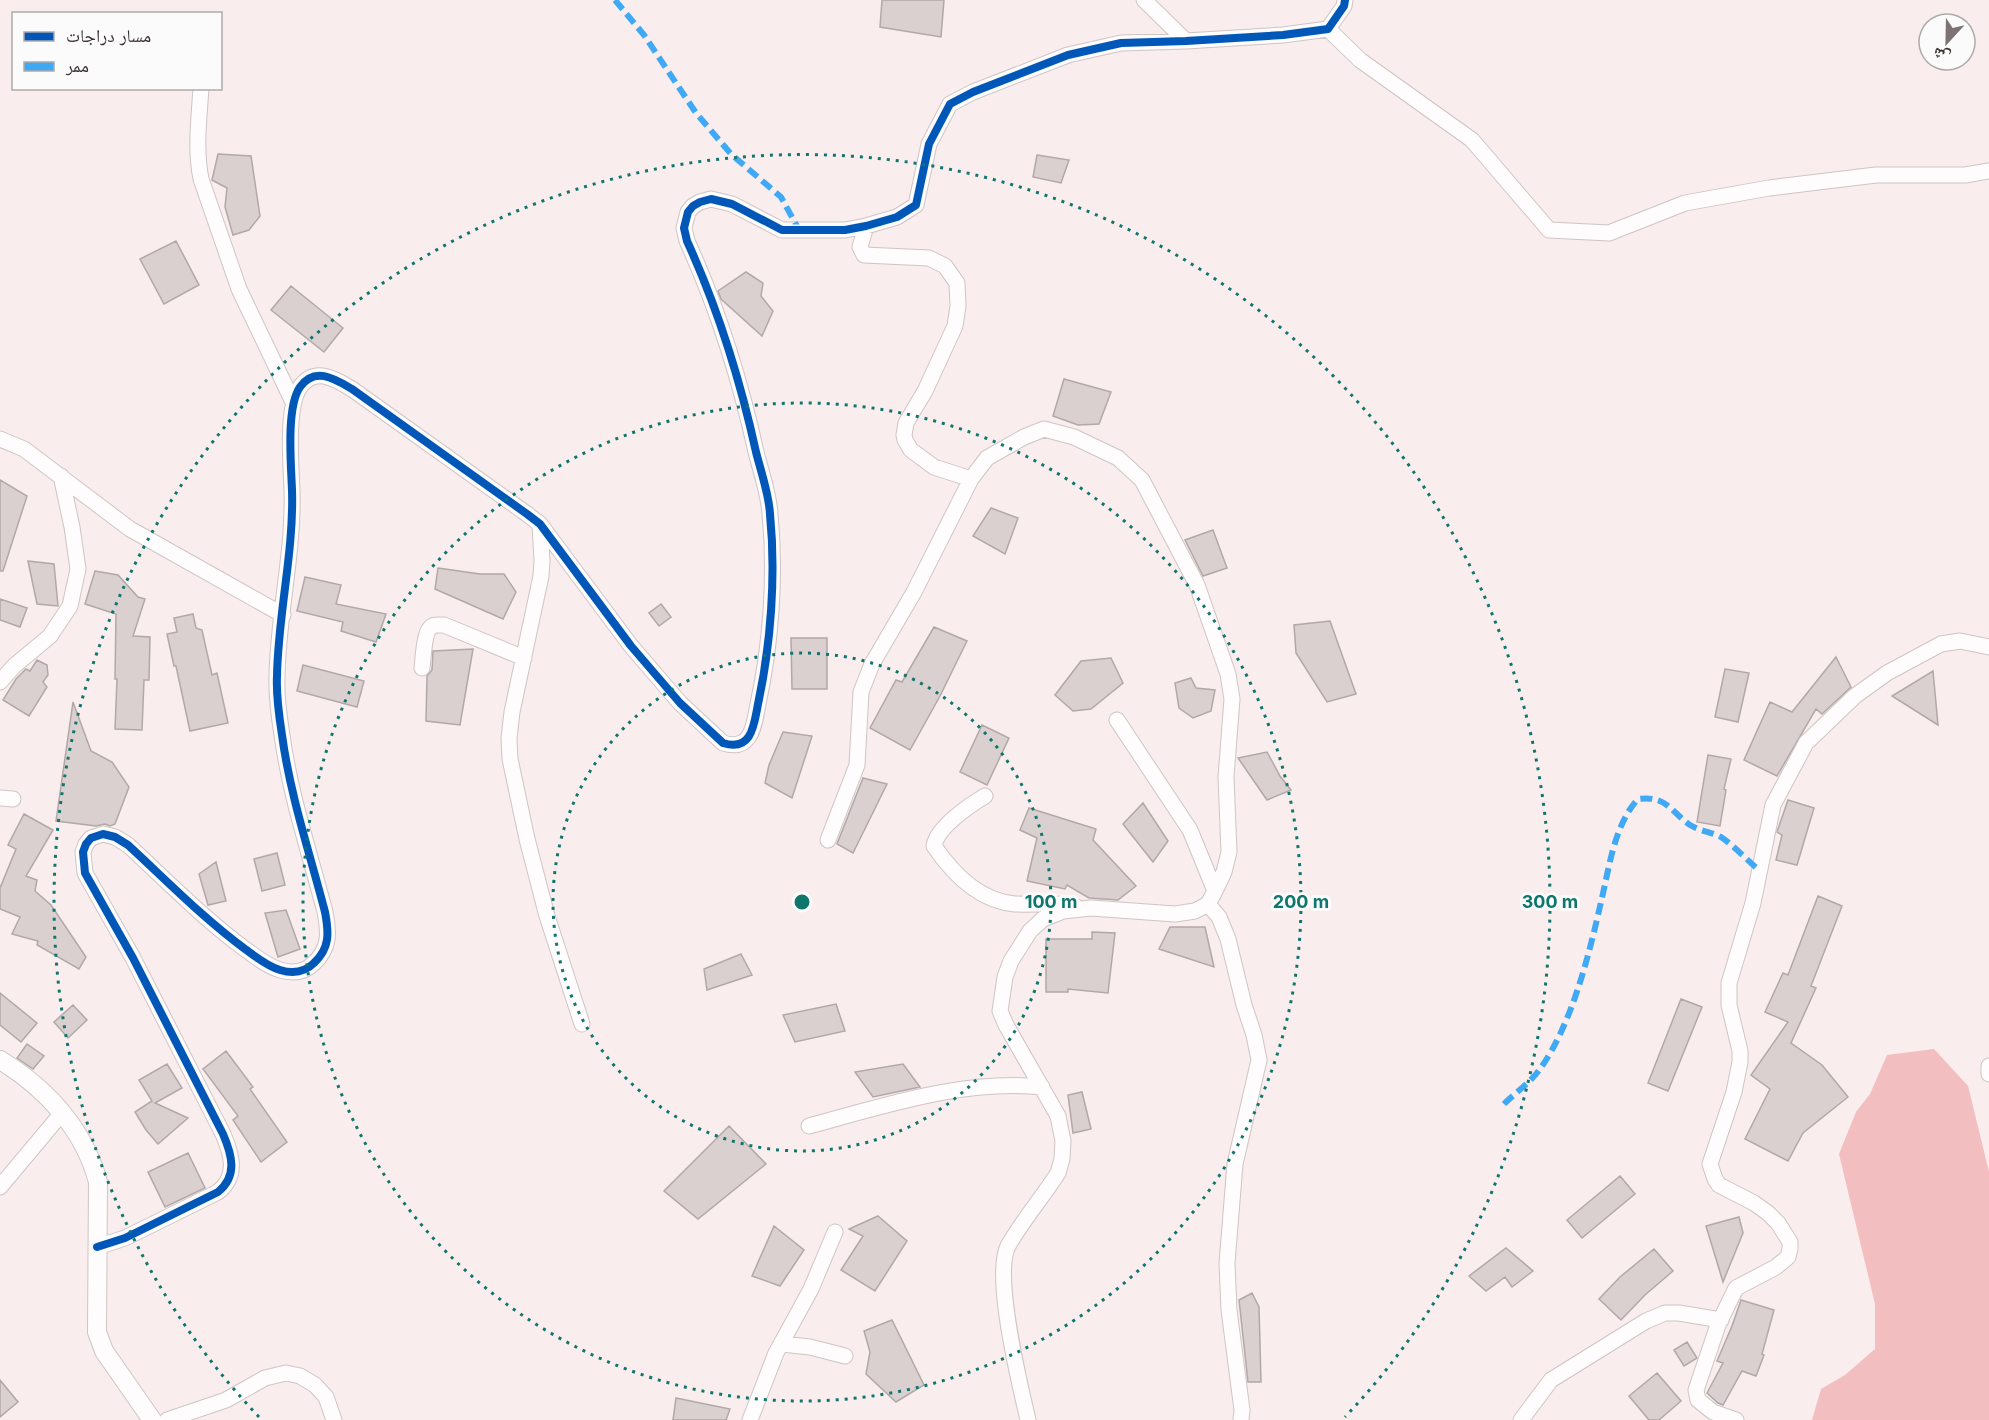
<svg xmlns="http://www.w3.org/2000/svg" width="1989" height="1420" viewBox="0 0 1989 1420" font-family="Inter,'Noto Naskh Arabic',sans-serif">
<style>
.forest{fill:#f2bebf}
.building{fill:#dbd0d0;stroke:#b2a8a8;stroke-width:1.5}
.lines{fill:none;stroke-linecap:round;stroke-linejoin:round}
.minor-casing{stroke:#cfc5c5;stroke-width:17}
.tertiary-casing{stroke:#cfc5c5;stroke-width:20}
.minor{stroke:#fefcfc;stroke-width:15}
.tertiary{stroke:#fefcfc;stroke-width:18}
.quiet{stroke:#3fa9f5;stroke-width:6;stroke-dasharray:12 6;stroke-linecap:butt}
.cycleway-casing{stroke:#fbfbfb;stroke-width:11}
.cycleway{stroke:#0057b8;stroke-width:8}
.ring{fill:none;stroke:#0f766e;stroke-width:3;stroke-dasharray:3 6}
.centre{fill:#0f766e;stroke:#fbfbfb;stroke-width:3}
.ring-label{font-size:18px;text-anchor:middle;font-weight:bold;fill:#0f766e;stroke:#fbfbfb;stroke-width:6;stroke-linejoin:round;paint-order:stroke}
</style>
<rect width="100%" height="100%" fill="#f9eded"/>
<!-- forest -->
<path class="forest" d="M 1934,1049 L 1968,1086 L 1989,1172 L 1989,1420 L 1812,1420 L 1821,1389 L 1845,1375 L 1875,1349 L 1875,1304 L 1839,1154 L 1856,1112 L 1870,1094 L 1887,1055 Z"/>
<!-- building -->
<path class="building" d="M 882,0 L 944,0 L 941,37 L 880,27 Z
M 218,154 L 251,156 L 260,216 L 249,230 L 233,235 L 225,207 L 227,188 L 212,180 Z
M 1037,155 L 1069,160 L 1061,183 L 1033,177 Z
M 176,241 L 199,285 L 164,304 L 140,259 Z
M 746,272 L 763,283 L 761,296 L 773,311 L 762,336 L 721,299 L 718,291 Z
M 291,286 L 343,328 L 324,352 L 271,310 Z
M 1064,379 L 1111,392 L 1099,424 L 1078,425 L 1053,416 Z
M 0,480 L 27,496 L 3,571 L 0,571 Z
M 991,508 L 1018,518 L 1005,554 L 973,536 Z
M 1213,530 L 1227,568 L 1203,576 L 1185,540 Z
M 28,561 L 54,564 L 58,606 L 37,604 Z
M 438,568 L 480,574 L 504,574 L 516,592 L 503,619 L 435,589 Z
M 95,571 L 118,575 L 138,597 L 145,599 L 133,636 L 150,637 L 149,680 L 144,680 L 142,730 L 115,729 L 117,679 L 115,679 L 116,614 L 85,604 Z
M 305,577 L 341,585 L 336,604 L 386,614 L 376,642 L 341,631 L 343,622 L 297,611 Z
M 0,599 L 27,608 L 20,627 L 0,620 Z
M 661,604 L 671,617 L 659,626 L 649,613 Z
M 193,614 L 196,628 L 202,630 L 212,675 L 217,673 L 228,723 L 190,731 L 176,666 L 174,666 L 167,634 L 177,632 L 174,618 Z
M 1330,621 L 1356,694 L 1327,702 L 1296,653 L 1294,625 Z
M 934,627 L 967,641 L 940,696 L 910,750 L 870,728 L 896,680 L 902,682 Z
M 791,638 L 827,638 L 827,689 L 792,689 Z
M 473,649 L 460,725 L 426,721 L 427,676 L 432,670 L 433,651 Z
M 1836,657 L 1851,687 L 1822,714 L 1816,709 L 1777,776 L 1744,760 L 1770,702 L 1792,712 Z
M 1111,658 L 1123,683 L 1091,709 L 1073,711 L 1055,695 L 1081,661 Z
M 37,660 L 47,665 L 48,675 L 43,682 L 47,687 L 29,716 L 3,700 L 16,679 L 26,669 L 30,671 Z
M 303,665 L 364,681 L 357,707 L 297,691 Z
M 1725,669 L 1749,673 L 1738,722 L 1715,717 Z
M 1933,671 L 1938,725 L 1892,696 Z
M 1191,678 L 1196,688 L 1215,690 L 1211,711 L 1193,718 L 1179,708 L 1175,683 Z
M 73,702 L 91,751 L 112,762 L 129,787 L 115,824 L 110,826 L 105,824 L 96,826 L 56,821 Z
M 982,725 L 1009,738 L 987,785 L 960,772 Z
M 783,732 L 812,736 L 792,798 L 765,783 L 769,765 Z
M 1267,752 L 1280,776 L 1291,790 L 1267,800 L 1238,758 Z
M 1708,755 L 1731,759 L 1724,789 L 1726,790 L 1720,826 L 1697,822 Z
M 863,778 L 887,784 L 853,853 L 837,844 Z
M 1788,800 L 1814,808 L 1797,865 L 1776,860 L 1782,835 L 1777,832 Z
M 1143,803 L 1168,841 L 1153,862 L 1123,824 Z
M 1029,808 L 1096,829 L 1093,840 L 1136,886 L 1118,900 L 1089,898 L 1067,885 L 1065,889 L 1027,881 L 1037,838 L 1020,830 Z
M 24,814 L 53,830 L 26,876 L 37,880 L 35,891 L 51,905 L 86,957 L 79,969 L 37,945 L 38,941 L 12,934 L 20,917 L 0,909 L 0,888 L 16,849 L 8,845 Z
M 277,853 L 285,885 L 262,891 L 254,859 Z
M 216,862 L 226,901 L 208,905 L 199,874 Z
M 1818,896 L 1842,906 L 1811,986 L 1816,988 L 1791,1043 L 1822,1065 L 1848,1097 L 1803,1133 L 1788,1161 L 1745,1139 L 1770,1089 L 1751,1075 L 1788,1022 L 1765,1012 L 1783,973 L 1788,975 Z
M 286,910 L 300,949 L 278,957 L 265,913 Z
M 1170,927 L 1205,927 L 1214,967 L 1159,949 Z
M 1092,932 L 1115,933 L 1108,993 L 1068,989 L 1068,992 L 1046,992 L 1046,939 L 1092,939 Z
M 741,954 L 752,975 L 707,990 L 704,969 Z
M 0,993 L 37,1023 L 21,1042 L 0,1025 Z
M 1681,999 L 1702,1007 L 1668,1091 L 1648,1083 Z
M 836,1004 L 845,1031 L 795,1042 L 783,1015 Z
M 73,1005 L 87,1020 L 68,1038 L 54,1022 Z
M 27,1044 L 44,1056 L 33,1069 L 17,1058 Z
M 226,1051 L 253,1087 L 250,1089 L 287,1142 L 261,1162 L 233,1120 L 238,1116 L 203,1069 Z
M 167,1064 L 182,1088 L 155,1103 L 188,1118 L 158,1144 L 146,1130 L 135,1112 L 152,1101 L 139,1080 Z
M 903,1064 L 920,1087 L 873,1097 L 855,1072 Z
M 1082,1092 L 1091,1129 L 1073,1133 L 1068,1095 Z
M 729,1126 L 766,1164 L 698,1219 L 664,1191 Z
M 188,1153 L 205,1188 L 165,1207 L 148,1172 Z
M 1620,1176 L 1635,1194 L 1582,1238 L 1567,1220 Z
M 878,1216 L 907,1241 L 875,1291 L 841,1270 L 863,1236 L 849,1229 Z
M 1739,1217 L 1743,1233 L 1723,1282 L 1706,1226 Z
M 774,1226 L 804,1250 L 780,1286 L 752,1276 Z
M 1506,1248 L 1533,1271 L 1512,1287 L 1505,1277 L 1486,1291 L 1469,1276 Z
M 1654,1249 L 1673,1271 L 1645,1295 L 1621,1320 L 1599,1299 L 1620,1277 Z
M 1252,1293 L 1259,1307 L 1261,1382 L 1248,1382 L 1239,1300 Z
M 1741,1300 L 1774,1310 L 1762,1354 L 1764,1355 L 1756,1376 L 1742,1371 L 1723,1405 L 1718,1403 L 1707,1393 L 1723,1363 L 1717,1361 L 1732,1326 Z
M 892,1320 L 924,1385 L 896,1402 L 866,1374 L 870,1352 L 864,1331 Z
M 1687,1342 L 1697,1358 L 1684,1366 L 1674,1350 Z
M 1657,1373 L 1681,1401 L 1659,1420 L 1649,1420 L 1629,1396 Z
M 0,1380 L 18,1402 L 0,1417 Z
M 676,1398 L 730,1409 L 726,1420 L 673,1420 Z"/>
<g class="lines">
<!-- minor casing -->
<g class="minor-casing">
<path id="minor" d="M 1144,0 L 1186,41
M 1328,29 L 1360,60 L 1472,140 L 1549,230 L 1609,233 L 1685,203 L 1769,188 L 1876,175 L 1965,175 L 1989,171
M 201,88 C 199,119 195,149 201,179 L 239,289 L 293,402
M 866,226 L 860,247 L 864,255 L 929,258 L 945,266 L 957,283 L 958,306 L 955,326 L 925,391 L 906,423 L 904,435 L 905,440 L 911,450 L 934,467 L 971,479
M 0,439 L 24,449 L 130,529 L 283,615
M 540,524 L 542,561 L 541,576 L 512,712 L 509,738 L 510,759 L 527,839 L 547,916 L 582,1024
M 422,668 C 423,660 424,634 430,628 C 433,624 439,625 444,625 L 524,658
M 0,682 L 14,666 L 50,636 L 70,606 L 78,569 L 72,527 L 61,476
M 1117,720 L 1190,830 L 1215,891
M 985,796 C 970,805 937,827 934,846 C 953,874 979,901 1015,904 C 1035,905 1055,902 1075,906
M 0,798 L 13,799
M 828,840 L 857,765 L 861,692 L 872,664 L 914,592 L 971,479 L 987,458 L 1024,437 L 1044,429 L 1074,437 L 1118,458 L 1142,480 L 1197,585 L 1228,674 L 1232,699 L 1226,777 L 1229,852 L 1224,872 L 1215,891 L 1208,904 L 1195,911 L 1175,914 L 1091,908 L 1063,911 L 1043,919 L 1030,931 L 1011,961 L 1005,977 L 1000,1011 L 1006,1025 L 1058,1116 L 1063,1141 L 1062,1159 L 1058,1173 C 1042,1198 1022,1221 1008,1246 C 993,1276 1020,1385 1028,1420
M 1208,904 L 1219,917 L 1228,939 L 1244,1005 L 1254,1035 L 1259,1060 L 1235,1164 L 1227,1263 L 1229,1310 L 1242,1410 L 1241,1420
M 1989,1066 L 1989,1074
M 809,1126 C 884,1106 963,1079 1042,1087
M 0,1187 L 62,1113
M 97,1247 L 125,1238 L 218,1192 C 238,1176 232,1155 223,1134 L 133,958 L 85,873 L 83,852 L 86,844 L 91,838 L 103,834 L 115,837 L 128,845 C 166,880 203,918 245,949 C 256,957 267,966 280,970 C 293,974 305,972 314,963 C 330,948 329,933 325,912 C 310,854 290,795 282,735 C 279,716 276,695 277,676 C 278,614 294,552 292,490 C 291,464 286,407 300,387 C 315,366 335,379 352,389 L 527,514 L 540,524 L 631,646 L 680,703 L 723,743 C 752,752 754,725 758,704 C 771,644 776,575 770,514 C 769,494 761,472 756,452 C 740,379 718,309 687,241 L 684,228 L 688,212 L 693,206 L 700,202 L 711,199 L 732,204 L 782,230 L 845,230 L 866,226 L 897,217 L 916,205 L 929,144 L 950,104 L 973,92 L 1068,55 L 1121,43 L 1186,41 L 1283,35 L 1328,29 L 1344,6 L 1345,0
M 782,1344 L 810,1347 L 845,1356
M 167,1420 L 226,1400 L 265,1378 L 286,1373 L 300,1376 L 315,1385 L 326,1397 L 334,1420
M 750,1420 L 776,1353 L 811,1289 L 835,1232
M 1521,1420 L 1551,1380 L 1646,1321 L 1665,1313 L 1679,1313 L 1721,1320
M 1736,1420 L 1713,1412 L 1698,1400 L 1696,1390 L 1718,1325 L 1736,1288 L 1776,1267 L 1788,1257 L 1790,1249 L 1790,1242 L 1778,1223 L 1768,1213 L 1754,1203 L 1719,1185 L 1715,1179 L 1710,1164 L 1734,1092 L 1740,1062 L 1740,1051 L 1729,1005 L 1729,983 L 1753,903 L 1773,805 L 1806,743 L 1855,696 L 1887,673 L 1941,644 L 1960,641 L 1989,647"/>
</g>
<!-- tertiary casing -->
<g class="tertiary-casing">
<path id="tertiary" d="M 0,1060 C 46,1088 84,1129 98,1182 L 97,1332 L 104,1351 L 152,1420"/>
</g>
<!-- minor -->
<use href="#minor" class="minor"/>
<!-- tertiary -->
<use href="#tertiary" class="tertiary"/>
<!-- quiet -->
<path class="quiet" d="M 615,0 L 644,35 L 696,113 L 731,154 L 781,197 L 799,230
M 1504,1104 C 1515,1093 1531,1082 1540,1069 C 1572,1024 1589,955 1601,902 C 1609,869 1614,825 1638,799 C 1667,795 1671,812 1690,825 C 1700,831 1711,832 1721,837 C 1733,845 1748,861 1760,871"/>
<!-- cycleway casing -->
<g class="cycleway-casing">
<path id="cycleway" d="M 97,1247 L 125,1238 L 218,1192 C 238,1176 232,1155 223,1134 L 133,958 L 85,873 L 83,852 L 86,844 L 91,838 L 103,834 L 115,837 L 128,845 C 166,880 203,918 245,949 C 256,957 267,966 280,970 C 293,974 305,972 314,963 C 330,948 329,933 325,912 C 310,854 290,795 282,735 C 279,716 276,695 277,676 C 278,614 294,552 292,490 C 291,464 286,407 300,387 C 315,366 335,379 352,389 L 527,514 L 540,524 L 631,646 L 680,703 L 723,743 C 752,752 754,725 758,704 C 771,644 776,575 770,514 C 769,494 761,472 756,452 C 740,379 718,309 687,241 L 684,228 L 688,212 L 693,206 L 700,202 L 711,199 L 732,204 L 782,230 L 845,230 L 866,226 L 897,217 L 916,205 L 929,144 L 950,104 L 973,92 L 1068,55 L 1121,43 L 1186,41 L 1283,35 L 1328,29 L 1344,6 L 1345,0"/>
</g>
<!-- cycleway -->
<use href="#cycleway" class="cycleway"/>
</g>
<!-- distance rings -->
<g class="ring">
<circle cx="802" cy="902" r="249"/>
<circle cx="802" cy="902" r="499"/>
<path d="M259 1417A748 748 0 1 1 1345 1417"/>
</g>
<circle cx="802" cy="902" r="9" class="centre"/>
<g class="ring-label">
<text x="1051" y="908">100 m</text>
<text x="1301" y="908">200 m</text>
<text x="1550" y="908">300 m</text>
</g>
<!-- legend -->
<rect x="12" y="12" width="210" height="78" fill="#fbfbfb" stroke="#afaaaa" stroke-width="1.5"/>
<rect x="24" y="32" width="30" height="9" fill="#0057b8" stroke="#afaaaa" stroke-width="1.5"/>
<text x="66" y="42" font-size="18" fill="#3c3131">مسار دراجات</text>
<rect x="24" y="62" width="30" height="9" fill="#3fa9f5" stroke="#afaaaa" stroke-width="1.5"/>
<text x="66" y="72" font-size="18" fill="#3c3131">ممر</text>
<!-- north arrow -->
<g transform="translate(1947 42) rotate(202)"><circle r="28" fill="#fbfbfb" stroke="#afaaaa" stroke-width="1.5"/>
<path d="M0-4.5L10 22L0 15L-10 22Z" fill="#7e7373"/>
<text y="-9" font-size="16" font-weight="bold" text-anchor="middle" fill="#3c3131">ش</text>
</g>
</svg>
